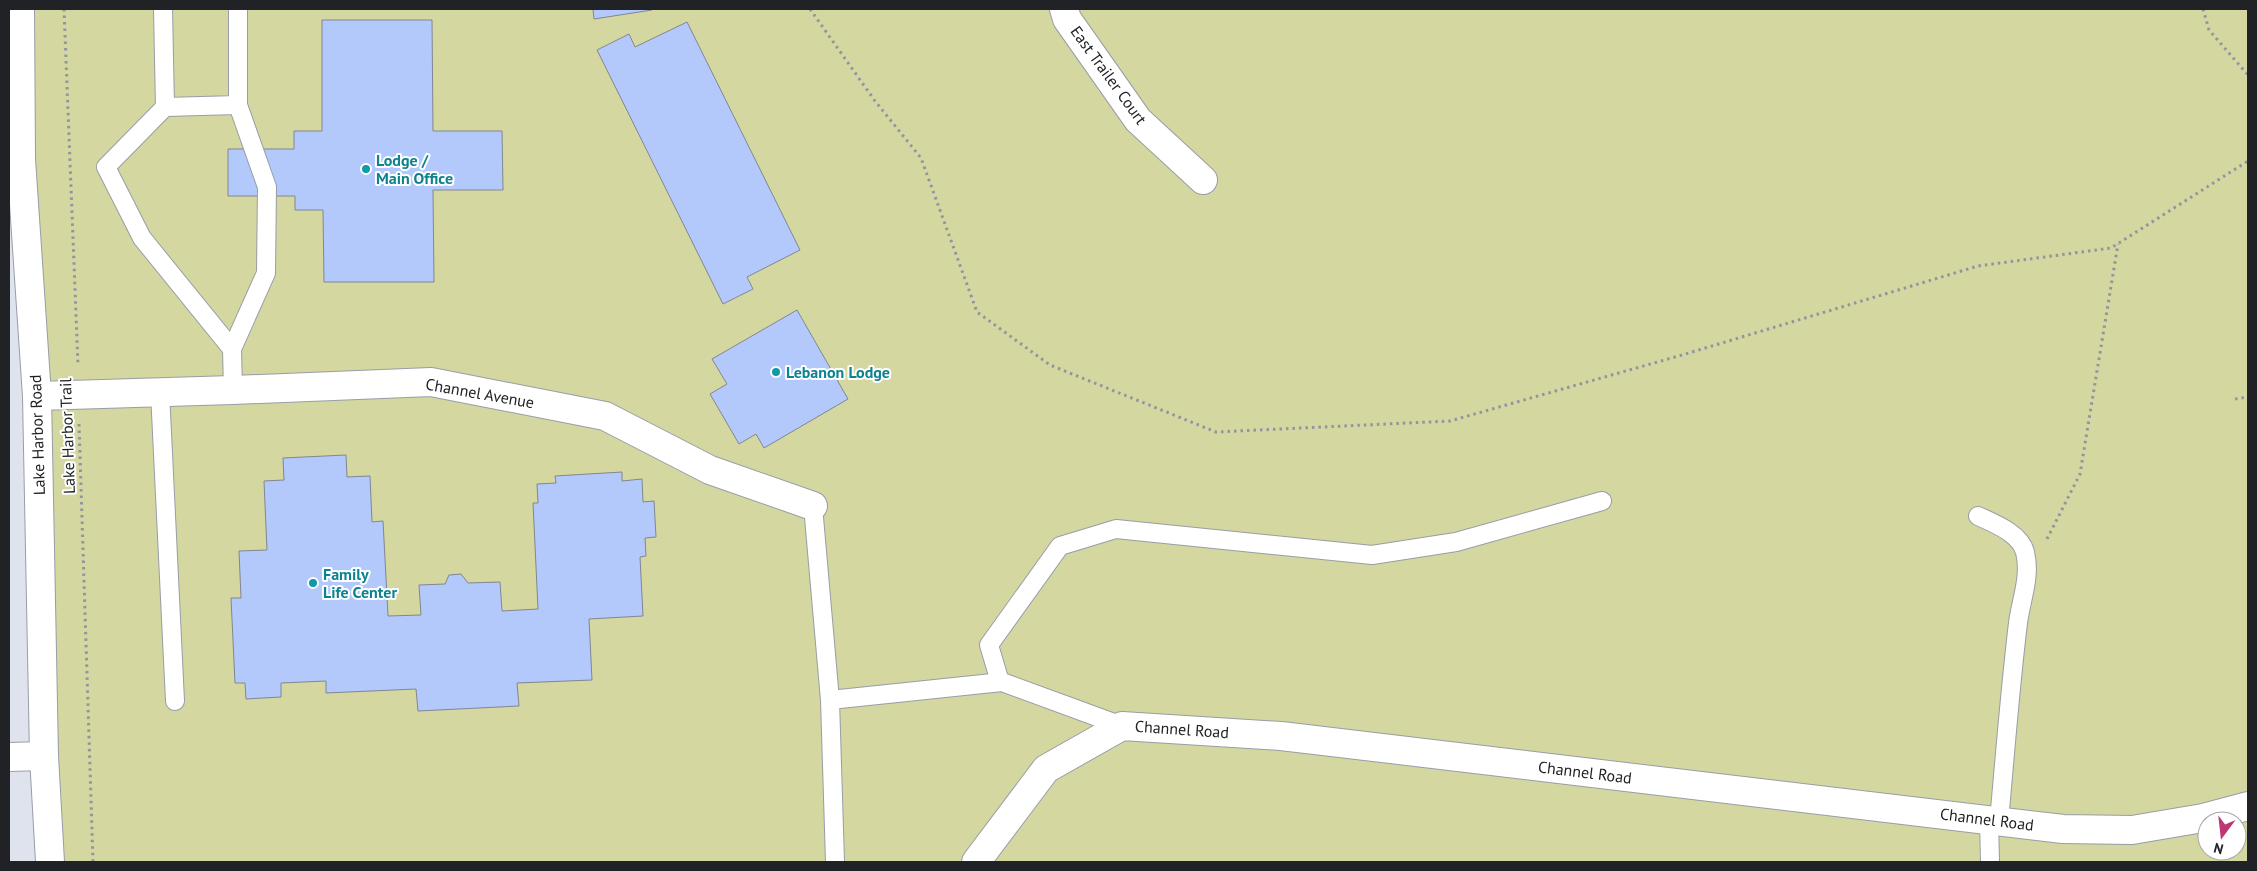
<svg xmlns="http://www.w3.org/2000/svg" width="2257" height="871" viewBox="0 0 2257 871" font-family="'PT Sans',sans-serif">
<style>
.green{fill:#d4d7a0;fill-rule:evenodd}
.building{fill:#b3c9fc;stroke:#828690}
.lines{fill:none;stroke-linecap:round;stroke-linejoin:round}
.lane-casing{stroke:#989da7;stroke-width:20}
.street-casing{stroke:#989da7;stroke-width:30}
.secondary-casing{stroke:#989da7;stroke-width:30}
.path{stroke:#92959e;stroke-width:3;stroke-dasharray:2.5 4;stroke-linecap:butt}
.lane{stroke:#fff;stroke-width:18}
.street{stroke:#fff;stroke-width:28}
.secondary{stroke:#fff;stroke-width:28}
.culture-dot{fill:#0f9aa8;stroke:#fff;stroke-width:2}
.labels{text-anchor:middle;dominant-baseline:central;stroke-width:4;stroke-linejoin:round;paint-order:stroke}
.street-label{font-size:16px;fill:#202226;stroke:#fff}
.culture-label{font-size:16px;font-weight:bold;fill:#0d838f;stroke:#fff;text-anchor:start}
</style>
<rect width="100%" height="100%" fill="#dee3ee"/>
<!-- green -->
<path class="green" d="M 20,9 L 2248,9 L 2248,862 L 50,862 ZM 2207,821 L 2237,821 L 2237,851 L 2207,851 Z"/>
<!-- building -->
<path class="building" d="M 593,9 L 652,9 L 652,10 L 594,19 Z
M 322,20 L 432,20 L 433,131 L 502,131 L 503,190 L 433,190 L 434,282 L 324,282 L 323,210 L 295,210 L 295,196 L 228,196 L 228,149 L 294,149 L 294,131 L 322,131 Z
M 687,22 L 800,250 L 747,277 L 753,289 L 723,304 L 597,50 L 629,34 L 635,47 Z
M 797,310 L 848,399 L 764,448 L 756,434 L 739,444 L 710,394 L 727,384 L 712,359 Z
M 346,455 L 347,477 L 370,476 L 372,522 L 383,521 L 388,616 L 421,615 L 419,585 L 445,584 L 449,575 L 461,574 L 468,583 L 500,582 L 502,611 L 538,609 L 533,503 L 538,503 L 537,484 L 556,483 L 555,476 L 622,472 L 622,481 L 642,479 L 643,502 L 654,501 L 656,537 L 645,538 L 646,556 L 640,557 L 643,616 L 589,619 L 592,680 L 517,683 L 519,706 L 418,711 L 416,689 L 326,693 L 326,681 L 281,683 L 281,697 L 246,699 L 245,683 L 235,683 L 231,598 L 241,598 L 239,551 L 267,550 L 264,481 L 284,480 L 283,458 Z"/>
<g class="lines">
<!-- lane casing -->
<g class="lane-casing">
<path id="lane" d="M 163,9 L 165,107 L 106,167 L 142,238 L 232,349 L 266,273 L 267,187 L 238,105 L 165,107
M 238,105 L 238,9
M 232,349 L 233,390
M 160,392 L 175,701
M 813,506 L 830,700
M 1978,516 C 1993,523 2020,533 2025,552 C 2031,577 2021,599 2018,623 C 2010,689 2005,755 1999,821
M 1000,682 L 989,645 L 1060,546 L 1116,529 L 1372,555 L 1456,542 L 1602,501
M 1989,820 L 1990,862
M 835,862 L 830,700 L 1002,682 L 1122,726"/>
</g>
<!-- street casing -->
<g class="street-casing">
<path id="street" d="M 1064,9 L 1067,19 L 1138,120 L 1203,180
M 37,396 L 233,390 L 431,382 L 605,416 L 710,470 L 813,506
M 9,757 L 44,756
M 976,862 L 1046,769 L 1122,726 L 1281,736 L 2063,829 L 2132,830 L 2203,818 L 2248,806"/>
</g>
<!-- secondary casing -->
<g class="secondary-casing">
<path id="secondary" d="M 20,9 L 21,159 L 37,396 L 44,756 L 50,862"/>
</g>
<!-- path -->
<path class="path" d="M 64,9 L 78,365
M 810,9 L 875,101 L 921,158 L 977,312 L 1050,365 L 1216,432 L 1450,421 L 1682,355 L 1978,266 L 2111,248 L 2248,161
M 2203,9 L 2209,30 L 2248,75
M 2235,399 L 2248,397
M 79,424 L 93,862
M 2047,539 L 2080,474 L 2118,244"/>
<!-- lane -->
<use href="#lane" class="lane"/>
<!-- street -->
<use href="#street" class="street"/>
<!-- secondary -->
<use href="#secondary" class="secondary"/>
</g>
<!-- markers -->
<g class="culture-dot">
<circle cx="366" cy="169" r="5"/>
<circle cx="776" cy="372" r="5"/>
<circle cx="313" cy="583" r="5"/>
</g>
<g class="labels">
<!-- street labels -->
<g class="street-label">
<text transform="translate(1109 75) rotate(54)">East Trailer Court</text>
<text transform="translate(480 393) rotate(10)">Channel Avenue</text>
<text transform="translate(37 435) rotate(-92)">Lake Harbor Road</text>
<text transform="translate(67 436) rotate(-92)">Lake Harbor Trail</text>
<text transform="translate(1182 729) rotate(4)">Channel Road</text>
<text transform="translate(1585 772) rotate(7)">Channel Road</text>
<text transform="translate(1987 819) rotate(7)">Channel Road</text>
</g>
<!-- culture labels -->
<g class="culture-label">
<text x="376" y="160">Lodge /<tspan x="376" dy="18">Main Office</tspan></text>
<text x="786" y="372">Lebanon Lodge</text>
<text x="323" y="574">Family<tspan x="323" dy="18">Life Center</tspan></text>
</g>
</g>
<!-- border -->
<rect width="2257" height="871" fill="none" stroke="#202226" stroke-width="20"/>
<!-- north arrow -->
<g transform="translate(2222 836) rotate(195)"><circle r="24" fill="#ffffff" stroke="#a6a7a8"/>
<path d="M0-4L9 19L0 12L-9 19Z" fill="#be3674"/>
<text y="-8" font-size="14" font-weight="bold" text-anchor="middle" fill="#202226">N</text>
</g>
</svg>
